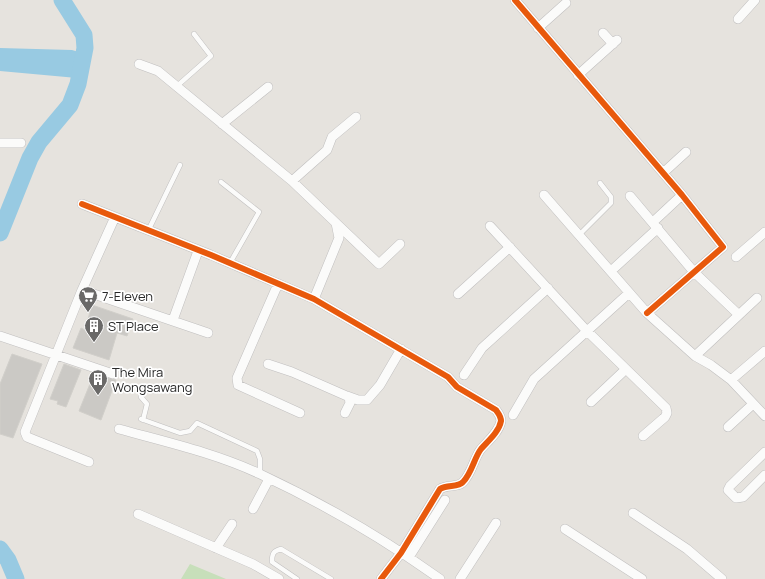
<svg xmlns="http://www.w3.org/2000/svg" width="765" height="579" viewBox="0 0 765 579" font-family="Manrope,sans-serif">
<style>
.green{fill:#c7dfba}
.water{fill:#98cae2}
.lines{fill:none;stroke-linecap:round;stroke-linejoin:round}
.river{stroke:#98cae2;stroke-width:17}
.building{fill:#cbc9c5;stroke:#d1cfca}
.lane-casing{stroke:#c0bfbf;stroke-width:5.5}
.street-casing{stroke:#c0bfbf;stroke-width:10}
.lane{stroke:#fbfbfa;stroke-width:4.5}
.street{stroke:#fbfbfa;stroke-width:9}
.cycleway-casing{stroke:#fff;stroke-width:8}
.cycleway{stroke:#e8590c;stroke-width:6}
.labels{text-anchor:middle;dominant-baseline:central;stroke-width:3.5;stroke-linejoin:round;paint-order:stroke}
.poi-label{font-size:13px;fill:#282828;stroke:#fff;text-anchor:start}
</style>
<rect width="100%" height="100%" fill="#e6e3de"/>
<!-- green -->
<path class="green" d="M 190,564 L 226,579 L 181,579 Z"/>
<!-- water -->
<path class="water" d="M 0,48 L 72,50 L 82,53 L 77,78 L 0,71 Z"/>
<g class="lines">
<!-- river -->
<path class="river" d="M 0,233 L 30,158 L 39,142 L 70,105 L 78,84 L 85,48 L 84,35 L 62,0
M 0,549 L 8,560 L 16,579"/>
</g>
<!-- building -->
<path class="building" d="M 92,305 L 133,319 L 127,336 L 117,333 L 109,360 L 73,348 L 81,328 L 85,330 Z
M 12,354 L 42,364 L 13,438 L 0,434 L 0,384 Z
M 64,364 L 81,370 L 66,407 L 57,404 L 58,401 L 50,399 Z
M 94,374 L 116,380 L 101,420 L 79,411 Z"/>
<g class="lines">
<!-- lane casing -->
<g class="lane-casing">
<path id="lane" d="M 177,86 L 211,56 L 194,34
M 221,182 L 259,212 L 230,263
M 148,231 L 180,165
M 579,235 L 611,203 L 611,197 L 600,183
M 141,397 L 147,404 L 143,420
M 141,419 L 180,433 L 190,431 L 197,423 L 257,451 L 260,459 L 260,473
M 297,579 L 272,562 C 272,554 273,551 281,549 L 331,579"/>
</g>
<!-- street casing -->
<g class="street-casing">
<path id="street" d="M 515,0 L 682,195 L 723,247 L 647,313
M 738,19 L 755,0
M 538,28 L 566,3
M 603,33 L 613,44
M 139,64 L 158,71 L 292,181 L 327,150 L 332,137 L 356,117
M 578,75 L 617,40
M 222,124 L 268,87
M 0,143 L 21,143
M 663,173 L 686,152
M 292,181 L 336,223 L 339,238 L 314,299
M 544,195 L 647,313 L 695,356 L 711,365 L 731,380 L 765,416
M 630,196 L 694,272 L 739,315
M 82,204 L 211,255 L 314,299 L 448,377 L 457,387 L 496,410 C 498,413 501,416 501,421 C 499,432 488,441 481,449 C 474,458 472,473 463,482 C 458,488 447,484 440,489 L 401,553 L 381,579
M 653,222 L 682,195
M 336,223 L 379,264 L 400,244
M 490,226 L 586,330 L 666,408 L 667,413 L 665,417 L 643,436
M 736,257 L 765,232
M 611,271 L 658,228
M 278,284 L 237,378 L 238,385 L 300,413
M 82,290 L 208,333
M 458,294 L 510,247
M 173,320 L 198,251
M 0,336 L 113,374
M 695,356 L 757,298
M 268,364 L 292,372 L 349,397 L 350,403 L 345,413
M 464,375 L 482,348 L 548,288
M 731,380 L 765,351
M 347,396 L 358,400 L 367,400 L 380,385 L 401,349
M 591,402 L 626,369
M 513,415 L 534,379 L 629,293
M 728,427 L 753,404
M 119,429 C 166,442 215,453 260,474 C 322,503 384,539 440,579
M 765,452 L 730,486 L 728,490 L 736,498 L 743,497 L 765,475
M 89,462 L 27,437 L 25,432 L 82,290 L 115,217
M 253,509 L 269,479
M 633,513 L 687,549 L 722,579
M 138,514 L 253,564 L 279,579
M 565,529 L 642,579
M 216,548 L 232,524
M 409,557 L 445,500
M 460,579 L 496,523"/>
</g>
<!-- lane -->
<use href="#lane" class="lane"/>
<!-- street -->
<use href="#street" class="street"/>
<!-- cycleway casing -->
<g class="cycleway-casing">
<path id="cycleway" d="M 515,0 L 682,195 L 723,247 L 647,313
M 82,204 L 211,255 L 314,299 L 448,377 L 457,387 L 496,410 C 498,413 501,416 501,421 C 499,432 488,441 481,449 C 474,458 472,473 463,482 C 458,488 447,484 440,489 L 401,553 L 381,579"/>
</g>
<!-- cycleway -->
<use href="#cycleway" class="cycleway"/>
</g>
<!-- icons -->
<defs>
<g id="supermarket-pin" transform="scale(1)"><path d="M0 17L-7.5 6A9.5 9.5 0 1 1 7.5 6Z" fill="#6a6968" stroke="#fff"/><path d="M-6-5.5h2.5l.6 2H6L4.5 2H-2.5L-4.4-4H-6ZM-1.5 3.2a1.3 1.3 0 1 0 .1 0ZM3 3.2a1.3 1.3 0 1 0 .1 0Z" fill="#fff"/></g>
<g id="building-pin" transform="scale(1)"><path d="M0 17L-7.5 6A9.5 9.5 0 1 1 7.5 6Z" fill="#6a6968" stroke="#fff"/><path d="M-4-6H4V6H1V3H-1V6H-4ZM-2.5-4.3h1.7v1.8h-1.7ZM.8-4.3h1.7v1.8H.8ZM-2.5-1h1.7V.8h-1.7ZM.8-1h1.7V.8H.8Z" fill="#fff"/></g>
</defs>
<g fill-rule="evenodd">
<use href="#supermarket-pin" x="88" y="296"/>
<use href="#building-pin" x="94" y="326"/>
<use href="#building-pin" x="98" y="379"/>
</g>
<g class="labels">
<!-- poi labels -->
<g class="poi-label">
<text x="102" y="296">7-Eleven</text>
<text x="108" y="326">ST Place</text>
<text x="112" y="372">The Mira<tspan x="112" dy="15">Wongsawang</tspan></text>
</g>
</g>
</svg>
